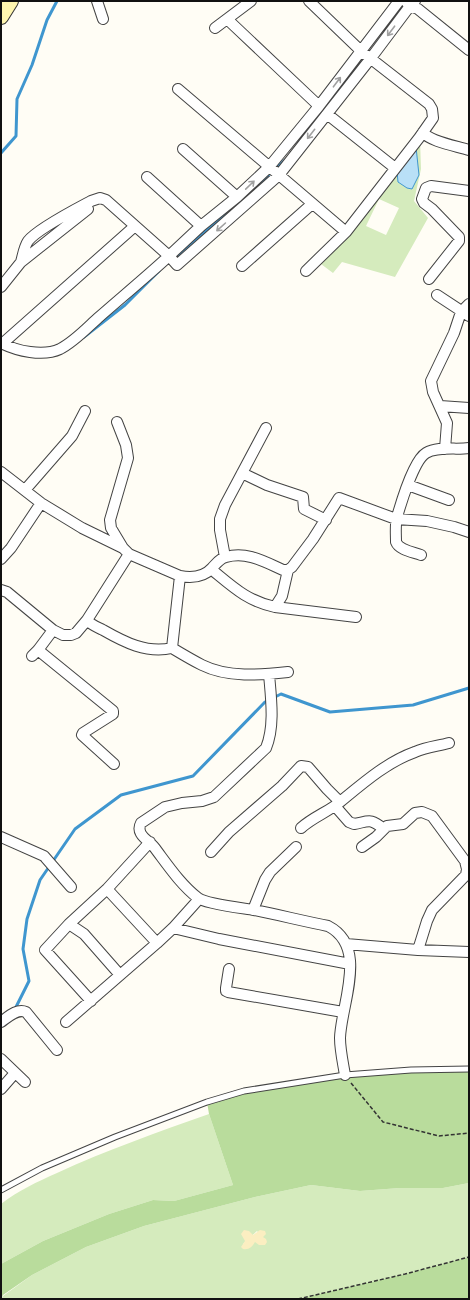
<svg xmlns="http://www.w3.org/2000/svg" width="470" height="1300" viewBox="0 0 470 1300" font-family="'Times New Roman',serif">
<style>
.green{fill:#d5ebbd;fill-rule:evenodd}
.forest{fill:#b9dc9c}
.sand{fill:#fbeec1}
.water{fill:#b9e0f7;stroke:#3f96cf}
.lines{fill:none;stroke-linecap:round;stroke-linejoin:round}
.stream{stroke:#3f96cf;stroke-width:3}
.lane-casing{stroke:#444;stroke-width:7}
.street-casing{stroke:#444;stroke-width:12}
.secondary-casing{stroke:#333;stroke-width:16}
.path{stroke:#333;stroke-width:1.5;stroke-dasharray:4 2;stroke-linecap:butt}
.lane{stroke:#fff;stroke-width:5}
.street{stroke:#fff;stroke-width:10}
.secondary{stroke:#fff6b0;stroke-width:14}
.oneway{stroke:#a0a0a0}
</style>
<rect width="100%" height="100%" fill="#fffdf5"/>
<!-- green -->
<path class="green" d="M 420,139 L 421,169 L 414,201 L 428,218 L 395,277 L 342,262 L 333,273 L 321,264 L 372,204 ZM 379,199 L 399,208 L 386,235 L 366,226 Z
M 209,1114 L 233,1185 L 174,1201 L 153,1200 L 109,1214 L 43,1241 L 1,1264 L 1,1204 C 19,1190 37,1182 57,1173 C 107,1150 158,1132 209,1114 Z
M 469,1183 L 469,1257 L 405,1274 L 298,1299 L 1,1299 L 3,1296 L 32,1275 L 86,1247 L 144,1226 L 255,1197 L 311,1185 L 360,1191 L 400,1188 L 443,1188 ZM 257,1231 L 262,1237 L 254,1242 L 243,1244 Z"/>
<!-- forest -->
<path class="forest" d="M 469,1069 L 469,1183 L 443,1188 L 400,1188 L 360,1191 L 311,1185 L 255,1197 L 144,1226 L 86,1247 L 32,1275 L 3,1295 L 1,1299 L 1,1264 L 43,1241 L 109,1214 L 153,1200 L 174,1201 L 233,1185 L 209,1114 L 207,1102 L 244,1091 L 345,1075 Z
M 469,1257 L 469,1299 L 298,1299 L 405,1274 Z"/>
<!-- sand -->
<path class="sand" d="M 244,1230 L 249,1231 L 253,1235 L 260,1230 L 265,1231 L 266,1234 L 263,1237 L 266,1239 L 267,1242 L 265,1245 L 259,1245 L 255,1242 C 252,1247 249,1250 243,1249 L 241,1247 L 245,1241 L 241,1234 Z"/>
<!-- water -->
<path class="water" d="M 416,147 L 419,175 L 412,189 L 407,188 L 398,182 L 397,171 Z"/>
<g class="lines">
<!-- stream -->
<path class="stream" d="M 303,136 L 352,70
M 1,153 L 16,136 L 17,99 L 32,65 L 47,20 L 57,1
M 245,196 L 285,160
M 174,258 L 227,212
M 84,337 L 125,305 L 159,271
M 15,1009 L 29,981 L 23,949 L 27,919 L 40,880 L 75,829 L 121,795 L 193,776 L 265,702 L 281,694 L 330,712 L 413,705 L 469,688"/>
<!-- lane casing -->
<g class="lane-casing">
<path id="lane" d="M 1,1190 L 42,1168 L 115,1137 L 207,1102 L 244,1091 L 345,1075 L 411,1070 L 469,1069"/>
</g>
<!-- street casing -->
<g class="street-casing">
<path id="street" d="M 97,1 L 103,19
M 251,1 L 227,19 L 319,106
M 399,1 L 319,106 L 269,167 L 237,197 L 201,226 L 169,256 L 177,265 L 279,175 L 371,58 L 410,6 L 415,1
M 407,3 L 410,6 L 418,9 L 469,50
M 215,28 L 227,19
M 178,89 L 346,232
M 327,114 L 395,168
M 423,132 C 430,142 457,146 469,150
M 183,149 L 237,197
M 147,177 L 201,226
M 242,266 L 312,204
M 306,271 L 346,232 L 419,138 L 433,118 L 432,109 L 429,104 L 361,51 L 309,1
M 429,279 L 459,241 L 459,237 L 432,209 L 424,203 L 422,199 L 426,188 L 431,186 L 469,191
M 1,287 L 21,262 L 88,209
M 437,295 L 469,316
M 1,343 C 17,351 43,357 60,349 C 74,342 87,328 98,318 C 122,297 146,277 169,256 L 106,200 L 100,198 L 91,201 C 76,209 37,229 28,241 C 24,247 23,255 21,262
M 2,344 L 135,226
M 440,406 L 469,408
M 117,422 L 126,445 L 128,458 L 110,520 L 111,528 L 123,548
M 445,449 L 447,423 L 433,392 L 431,381 L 454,333 L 461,312 L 469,304
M 1,472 L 41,503 L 82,528 L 123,548 L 129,554
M 242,473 L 267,485 L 303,497 L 304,509 L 326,520
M 408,485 L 449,500
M 25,490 L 72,436 L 85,411
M 421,555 C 413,552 399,550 396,542 C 396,534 395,525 397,517 C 401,503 414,460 426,453 C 438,446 456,450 469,448
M 225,557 L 220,530 L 220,519 L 225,505 L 266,428
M 1,559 L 11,548 L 41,503
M 211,569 C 233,587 247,601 275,607 L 282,596 L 288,570
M 1,590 L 7,592 L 53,630 L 63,635 L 71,635 L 76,633 L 87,620 L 129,554 L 180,576
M 275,607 L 356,617
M 87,620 C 91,625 97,627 103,630 C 124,642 147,654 172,648
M 172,648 L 180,576 C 191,578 204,577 212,568 C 216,564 220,558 226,557 C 247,551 265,562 283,570 L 288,570 L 292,567 L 313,539 L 339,498 L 396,519 L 427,521 L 454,527 L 469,532
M 172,648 C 182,654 192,660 202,665 C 228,678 260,675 288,672
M 38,650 L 113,711 L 113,714 L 83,733 L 82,735 L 114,764
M 32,656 L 38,650 L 53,630
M 269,674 C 271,698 275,726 266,748 L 214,797 L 202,801 L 182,803 L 165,807 L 141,823 C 135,834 148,840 154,847 C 167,864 180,884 198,898 C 206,904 242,908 254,910 C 279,915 303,921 328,926 C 369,947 341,1004 340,1038 C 340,1050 343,1063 345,1075
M 335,806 L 349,822 L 354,824 C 370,821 370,818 384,829
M 301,828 C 313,817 328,812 340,802
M 1,837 L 44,856 L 71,887
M 362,847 L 376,837 L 387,826 L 403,824 L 415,813 L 422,812 L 432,816 L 465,861 L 467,869 L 466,875 L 432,910 L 427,921 L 418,950
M 211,852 L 229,832 L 282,786 L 301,766 L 308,767 L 327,789 L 340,802 C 363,783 387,762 415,752 C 426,747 438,746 449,743
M 107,889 L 157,943
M 253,910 L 265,880 L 270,872 L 296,847
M 69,924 L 84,934 L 120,975
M 173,928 L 219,939 L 350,964
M 346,944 L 418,950 L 469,952
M 229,969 L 226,988 L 226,991 L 228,992 L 343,1012
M 91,1001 L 45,950 L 69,924 L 107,889 L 150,842
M 1,1022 C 8,1017 17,1008 26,1012 L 57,1050
M 66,1022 L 157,943 L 173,928 L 199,899
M 1,1059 L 25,1082
M 1,1089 L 15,1073"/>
</g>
<!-- secondary casing -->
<g class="secondary-casing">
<path id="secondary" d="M 1,17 L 11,1"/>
</g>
<!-- path -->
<path class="path" d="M 351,1083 L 383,1122 L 439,1136 L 469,1133
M 298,1299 L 405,1274 L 469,1257"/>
<!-- lane -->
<use href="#lane" class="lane"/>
<!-- street -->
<use href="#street" class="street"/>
<!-- secondary -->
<use href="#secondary" class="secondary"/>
</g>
<!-- one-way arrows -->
<defs><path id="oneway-shaft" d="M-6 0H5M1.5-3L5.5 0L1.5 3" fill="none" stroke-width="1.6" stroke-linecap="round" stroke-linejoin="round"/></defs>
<g class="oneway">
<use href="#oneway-shaft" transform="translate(391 31) rotate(127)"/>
<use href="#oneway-shaft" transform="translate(337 82) rotate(-53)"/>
<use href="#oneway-shaft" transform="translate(311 134) rotate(128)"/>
<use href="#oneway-shaft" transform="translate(250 185) rotate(-44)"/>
<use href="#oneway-shaft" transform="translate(221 227) rotate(138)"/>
</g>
<!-- border -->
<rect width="470" height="1300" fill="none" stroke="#111111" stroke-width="4"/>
</svg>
